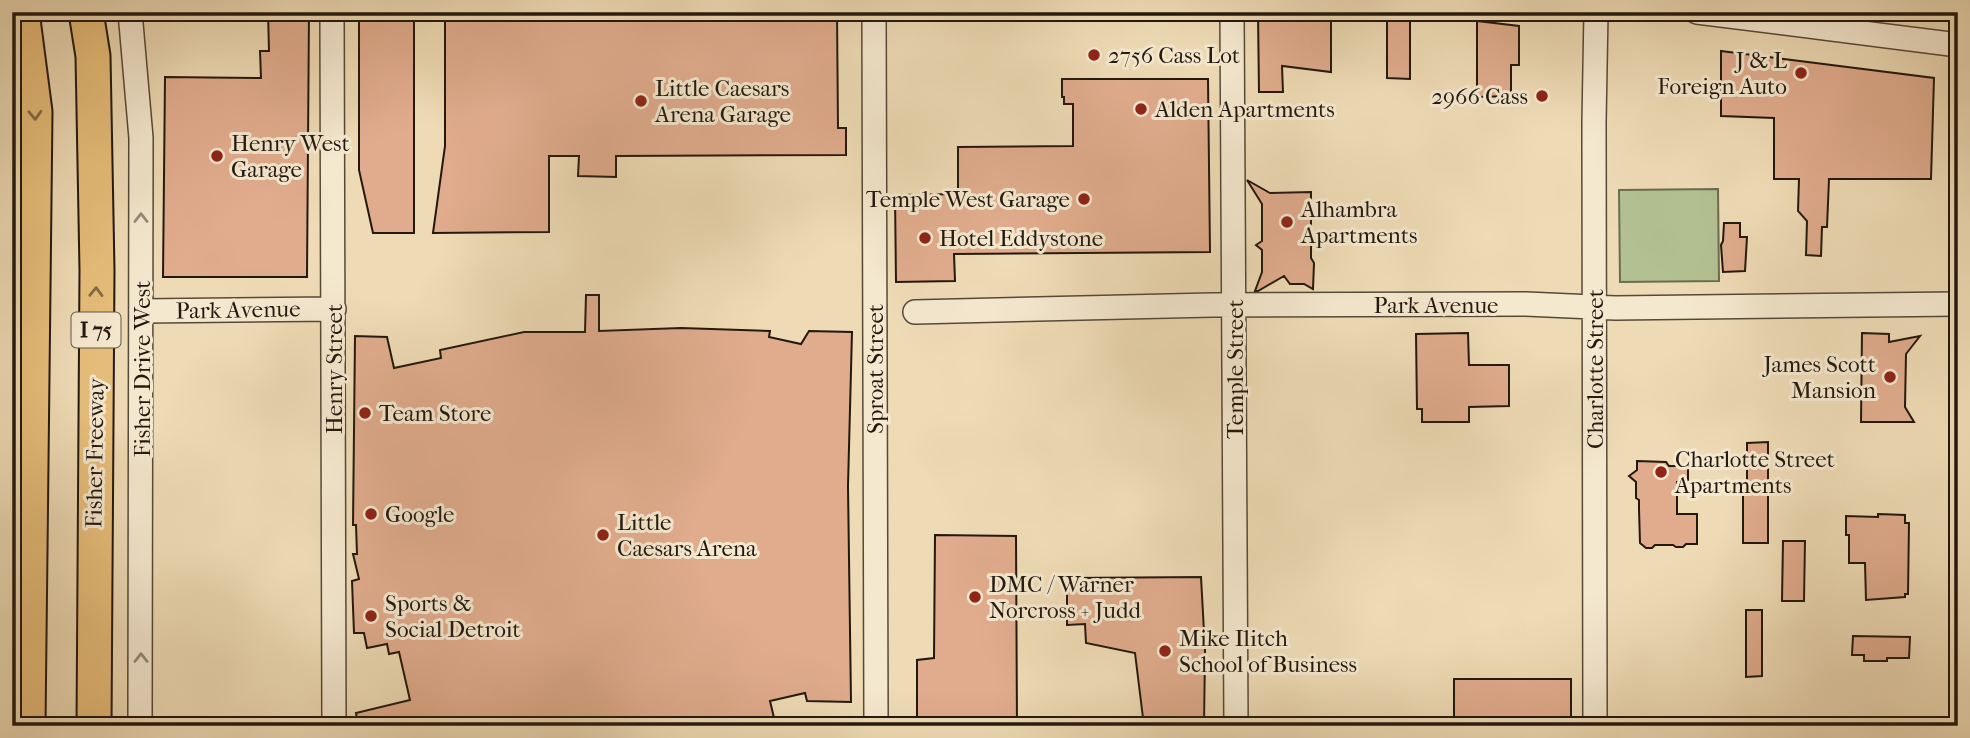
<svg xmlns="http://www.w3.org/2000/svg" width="1970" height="738" viewBox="0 0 1970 738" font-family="'IM FELL French Canon',serif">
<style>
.green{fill:#b3c192;stroke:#6b6c50;stroke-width:2}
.building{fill:#e0ac8d;stroke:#23180e;stroke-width:2}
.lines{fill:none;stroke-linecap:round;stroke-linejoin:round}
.minor-casing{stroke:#564938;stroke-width:26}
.highway-casing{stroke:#23180e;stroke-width:37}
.minor{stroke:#f4e8cf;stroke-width:23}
.highway{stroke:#e7be7a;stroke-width:33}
.oneway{stroke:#856b44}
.oneway2{stroke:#968a78}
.poi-dot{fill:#8f2418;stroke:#f4e8cf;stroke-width:2.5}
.labels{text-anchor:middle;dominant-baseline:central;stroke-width:6;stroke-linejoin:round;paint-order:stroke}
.shield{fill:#f4e8cf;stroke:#625648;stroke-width:2}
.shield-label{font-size:21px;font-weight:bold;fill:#23180e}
.poi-label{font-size:23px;fill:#23180e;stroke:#f4e8cf;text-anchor:start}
.street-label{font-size:23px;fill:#23180e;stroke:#f4e8cf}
</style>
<rect width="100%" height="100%" fill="#eedbb5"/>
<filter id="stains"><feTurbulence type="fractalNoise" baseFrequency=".00286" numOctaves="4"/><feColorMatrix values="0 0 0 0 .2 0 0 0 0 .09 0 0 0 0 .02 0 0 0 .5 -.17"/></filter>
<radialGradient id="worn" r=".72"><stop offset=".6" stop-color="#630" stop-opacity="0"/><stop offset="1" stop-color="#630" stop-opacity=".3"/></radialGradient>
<!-- green -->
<path class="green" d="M 1718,189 L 1719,281 L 1620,282 L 1619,190 Z"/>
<!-- building -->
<path class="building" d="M 268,12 L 309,12 L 307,277 L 163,277 L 165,77 L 261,78 L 260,51 L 269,51 Z
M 359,12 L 414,12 L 414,233 L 373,233 L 359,170 Z
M 445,12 L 837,12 L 838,128 L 846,128 L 846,155 L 616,156 L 616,177 L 578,176 L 579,156 L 549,156 L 549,232 L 433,233 L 445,146 Z
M 1258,12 L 1331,12 L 1331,72 L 1282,66 L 1283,92 L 1259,92 Z
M 1387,12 L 1410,12 L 1410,79 L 1387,78 Z
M 1477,21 L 1519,26 L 1519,65 L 1511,65 L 1511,96 L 1477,97 Z
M 1721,51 L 1934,78 L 1931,179 L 1829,179 L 1827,227 L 1822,227 L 1821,256 L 1806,255 L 1807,221 L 1798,211 L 1799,179 L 1774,179 L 1774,118 L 1721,116 Z
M 1062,79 L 1208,79 L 1210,252 L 954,254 L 955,281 L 896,282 L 895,195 L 958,194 L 958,147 L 1073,146 L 1073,104 L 1064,104 L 1064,97 L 1062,97 Z
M 1247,180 L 1270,193 L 1311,192 L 1311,258 L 1314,263 L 1313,289 L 1304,284 L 1290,284 L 1284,276 L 1258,291 L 1255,291 L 1262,272 L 1262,250 L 1256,245 L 1262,241 L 1262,204 Z
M 1724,223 L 1740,223 L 1740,237 L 1747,237 L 1745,271 L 1723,272 L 1721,245 L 1723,241 Z
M 586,295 L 599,295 L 599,331 L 681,328 L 770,331 L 769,337 L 801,344 L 809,331 L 852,332 L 848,486 L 851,702 L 807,701 L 805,693 L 770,701 L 776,726 L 358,726 L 356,713 L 410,700 L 399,652 L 389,654 L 387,644 L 367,648 L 364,633 L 354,633 L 352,581 L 359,579 L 353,554 L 357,554 L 356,525 L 353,525 L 355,336 L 387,337 L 394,368 L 441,358 L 440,350 L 524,332 L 585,332 Z
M 1468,333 L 1469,365 L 1509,365 L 1509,406 L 1469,407 L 1469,422 L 1422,422 L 1422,409 L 1417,409 L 1416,334 Z
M 1862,333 L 1889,334 L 1889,342 L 1920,336 L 1906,354 L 1905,407 L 1914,422 L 1861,422 Z
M 1768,442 L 1768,543 L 1743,543 L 1743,487 L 1747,487 L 1747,443 Z
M 1637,461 L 1666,462 L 1669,466 L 1688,466 L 1688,482 L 1677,482 L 1677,514 L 1697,514 L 1697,544 L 1686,544 L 1683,547 L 1676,547 L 1673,545 L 1655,545 L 1652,548 L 1646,548 L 1640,543 L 1639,509 L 1639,500 L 1636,498 L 1636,482 L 1629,476 L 1637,470 Z
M 1878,514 L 1905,515 L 1905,523 L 1909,523 L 1908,594 L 1905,594 L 1905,597 L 1866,600 L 1865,563 L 1849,563 L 1849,535 L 1846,535 L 1846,516 L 1878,517 Z
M 935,535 L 1016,536 L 1017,726 L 917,726 L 917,660 L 934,658 Z
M 1783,541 L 1805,541 L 1804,601 L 1782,601 Z
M 1201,577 L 1205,650 L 1204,726 L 1144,726 L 1135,653 L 1086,643 L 1085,624 L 1067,625 L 1067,578 Z
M 1746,610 L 1762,610 L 1762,676 L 1746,677 Z
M 1853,636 L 1910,637 L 1909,658 L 1887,658 L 1887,661 L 1864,661 L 1864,655 L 1852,655 Z
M 1454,679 L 1571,679 L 1571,726 L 1454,726 Z"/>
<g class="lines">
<!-- minor casing -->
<g class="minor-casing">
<path id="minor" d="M 130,12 L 141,138 L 140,726
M 332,12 L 334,726
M 874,12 L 876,726
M 1232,12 L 1236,726
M 1697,12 L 1958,45
M 142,311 L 334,309
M 915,312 L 1212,305 L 1526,304 L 1615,308 L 1958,304
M 1595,726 L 1594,122 L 1596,12"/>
</g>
<!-- highway casing -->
<g class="highway-casing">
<path id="highway" d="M 22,12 L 35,112 L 28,726
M 86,12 L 93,56 L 97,270 L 94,726"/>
</g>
<!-- minor -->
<use href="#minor" class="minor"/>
<!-- highway -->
<use href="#highway" class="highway"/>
</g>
<!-- one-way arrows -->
<defs><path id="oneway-chevron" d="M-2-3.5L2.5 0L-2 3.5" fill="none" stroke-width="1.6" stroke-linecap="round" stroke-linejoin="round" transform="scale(1.75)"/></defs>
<g class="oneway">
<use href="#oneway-chevron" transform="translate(35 115) rotate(88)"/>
<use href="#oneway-chevron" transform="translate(96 292) rotate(-89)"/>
</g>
<g class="oneway2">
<use href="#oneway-chevron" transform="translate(141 218) rotate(-90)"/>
<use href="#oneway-chevron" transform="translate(141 658) rotate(-90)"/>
</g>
<!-- markers -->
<g class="poi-dot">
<circle cx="1094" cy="55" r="7"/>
<circle cx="1801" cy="73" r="7"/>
<circle cx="1542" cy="96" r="7"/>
<circle cx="641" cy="101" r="7"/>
<circle cx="1141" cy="109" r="7"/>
<circle cx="217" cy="156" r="7"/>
<circle cx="1084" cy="199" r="7"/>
<circle cx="1287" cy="222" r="7"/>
<circle cx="925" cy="238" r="7"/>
<circle cx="1890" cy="377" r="7"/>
<circle cx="365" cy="413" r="7"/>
<circle cx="1661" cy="472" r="7"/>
<circle cx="371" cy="514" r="7"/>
<circle cx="603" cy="535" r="7"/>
<circle cx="975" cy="597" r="7"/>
<circle cx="371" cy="616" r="7"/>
<circle cx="1165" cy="651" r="7"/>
</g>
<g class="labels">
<!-- shield labels -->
<rect class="shield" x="71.5" y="312.5" width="49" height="35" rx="5"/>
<g class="shield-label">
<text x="96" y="330">I 75</text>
</g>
<!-- poi labels -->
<g class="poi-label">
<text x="1108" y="55">2756 Cass Lot</text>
<text x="1787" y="60" text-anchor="end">J &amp; L<tspan x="1787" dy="26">Foreign Auto</tspan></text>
<text x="655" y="88">Little Caesars<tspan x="655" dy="26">Arena Garage</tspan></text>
<text x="1528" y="96" text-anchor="end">2966 Cass</text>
<text x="1155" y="109">Alden Apartments</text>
<text x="231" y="143">Henry West<tspan x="231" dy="26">Garage</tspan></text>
<text x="1070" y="199" text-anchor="end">Temple West Garage</text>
<text x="1301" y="209">Alhambra<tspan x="1301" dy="26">Apartments</tspan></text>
<text x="939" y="238">Hotel Eddystone</text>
<text x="1876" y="364" text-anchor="end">James Scott<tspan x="1876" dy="26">Mansion</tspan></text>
<text x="379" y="413">Team Store</text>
<text x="1675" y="459">Charlotte Street<tspan x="1675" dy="26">Apartments</tspan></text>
<text x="385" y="514">Google</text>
<text x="617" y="522">Little<tspan x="617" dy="26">Caesars Arena</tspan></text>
<text x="989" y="584">DMC / Warner<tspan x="989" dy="26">Norcross + Judd</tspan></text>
<text x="385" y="603">Sports &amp;<tspan x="385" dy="26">Social Detroit</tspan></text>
<text x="1179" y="638">Mike Ilitch<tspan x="1179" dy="26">School of Business</tspan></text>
</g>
<!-- street labels -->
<g class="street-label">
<text x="1436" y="305">Park Avenue</text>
<text transform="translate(238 310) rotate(-1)">Park Avenue</text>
<text transform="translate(142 369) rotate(-90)">Fisher Drive West</text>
<text transform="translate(334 369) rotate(-90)">Henry Street</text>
<text transform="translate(875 369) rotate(-90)">Sproat Street</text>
<text transform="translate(1235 369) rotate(-90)">Temple Street</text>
<text transform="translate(1595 369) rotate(-90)">Charlotte Street</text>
<text transform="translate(95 453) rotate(-89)">Fisher Freeway</text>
</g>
</g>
<!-- margin -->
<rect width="1970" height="738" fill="none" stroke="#eedbb5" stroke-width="42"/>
<rect x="14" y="14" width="1942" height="710" fill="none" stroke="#23180e" stroke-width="3.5"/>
<rect x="21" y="21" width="1928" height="696" fill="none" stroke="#23180e" stroke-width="2"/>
<rect width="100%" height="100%" filter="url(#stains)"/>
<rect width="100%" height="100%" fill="url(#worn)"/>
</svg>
